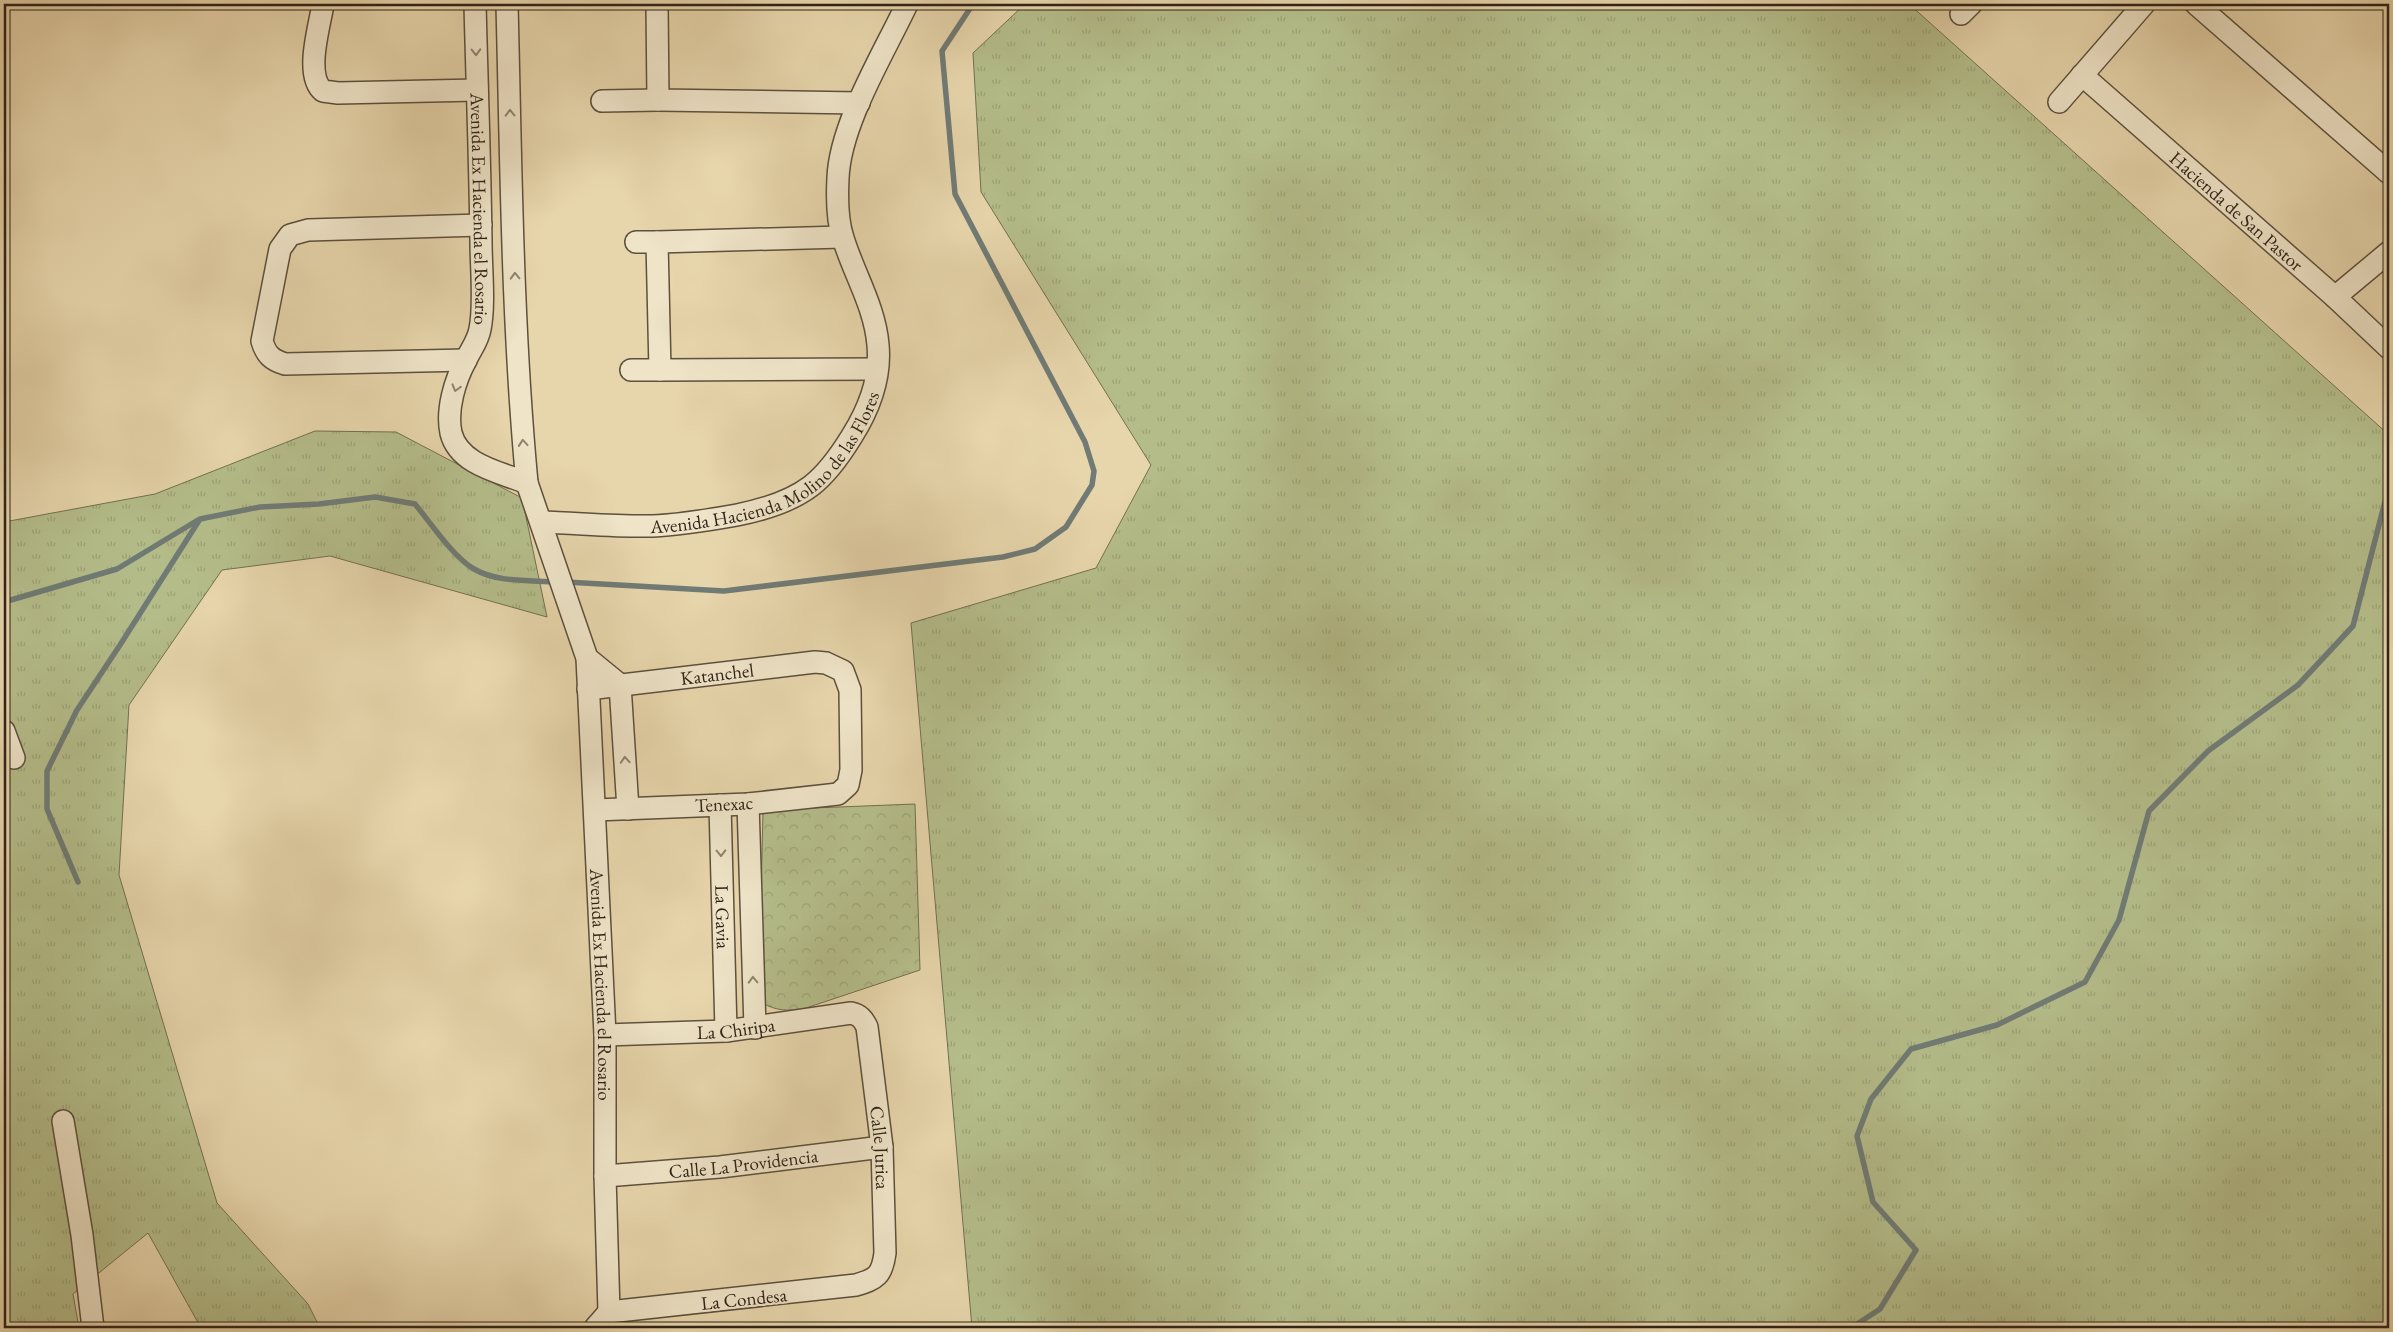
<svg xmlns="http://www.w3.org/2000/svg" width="2393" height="1332" viewBox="0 0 2393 1332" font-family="'EB Garamond',serif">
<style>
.grass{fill:url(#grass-tufts);stroke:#727051}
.park{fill:url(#park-crowns);stroke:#727051}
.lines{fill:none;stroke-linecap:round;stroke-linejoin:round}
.stream{stroke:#707b76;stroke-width:5.5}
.minor-casing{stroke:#5d503d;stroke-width:24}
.minor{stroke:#efe4c8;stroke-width:21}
.oneway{stroke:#8f8470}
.labels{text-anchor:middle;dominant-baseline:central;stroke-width:4;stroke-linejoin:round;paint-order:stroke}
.street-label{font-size:19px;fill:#2f2318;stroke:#efe4c8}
</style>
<defs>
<pattern id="grass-tufts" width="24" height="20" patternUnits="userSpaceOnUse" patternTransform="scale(1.25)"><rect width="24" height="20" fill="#b4bd8a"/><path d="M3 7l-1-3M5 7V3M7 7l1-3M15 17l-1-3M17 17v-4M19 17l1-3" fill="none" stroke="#9ba276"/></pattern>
<pattern id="park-crowns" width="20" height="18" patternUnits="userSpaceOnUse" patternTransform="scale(1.25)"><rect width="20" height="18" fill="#b4bd8a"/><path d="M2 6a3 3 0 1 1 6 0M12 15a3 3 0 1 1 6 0" fill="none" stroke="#9ba276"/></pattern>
</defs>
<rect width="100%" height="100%" fill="#e7d5ab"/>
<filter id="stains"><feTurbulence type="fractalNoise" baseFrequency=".004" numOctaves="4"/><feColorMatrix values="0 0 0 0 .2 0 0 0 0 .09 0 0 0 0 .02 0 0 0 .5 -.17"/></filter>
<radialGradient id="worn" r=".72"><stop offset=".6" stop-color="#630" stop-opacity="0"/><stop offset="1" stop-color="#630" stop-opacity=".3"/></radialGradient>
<!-- grass -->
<path class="grass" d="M 1025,4 L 1909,4 L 2389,435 L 2389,1328 L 972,1328 L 911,623 L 1096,568 L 1151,465 L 981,192 L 973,53 Z
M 315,431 L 396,432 L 522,498 L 547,617 L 330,556 L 222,570 L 129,705 L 119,875 L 217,1203 L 308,1304 L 320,1328 L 201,1328 L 148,1233 L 73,1294 L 79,1328 L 4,1328 L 4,522 L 155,494 Z"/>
<!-- park -->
<path class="park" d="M 915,804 L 920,970 L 803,1009 C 787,1011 777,1011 762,1003 L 759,992 L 763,810 Z"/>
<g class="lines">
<!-- stream -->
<path class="stream" d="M 566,582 L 724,591 L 1003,557 L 1035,549 L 1066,527 L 1092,485 L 1094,471 L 1085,442 L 955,194 L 942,51 L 973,4
M 4,602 L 117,569 L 198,520
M 78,882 L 47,809 L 47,771 L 77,710 L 120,645 L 200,519 L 260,507 L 319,504 L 375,497 L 415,504 C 430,522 454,558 474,569 C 498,583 530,580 557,582
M 1851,1328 L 1880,1309 L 1916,1250 L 1873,1202 L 1857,1136 L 1871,1099 L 1911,1049 L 1997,1025 L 2085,982 L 2119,920 L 2149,811 L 2208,751 L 2298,685 L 2353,626 L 2389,486"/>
<!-- minor casing -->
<g class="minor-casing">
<g id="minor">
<path d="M 323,4 C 320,25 304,75 323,91 L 338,93 L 477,90"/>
<path id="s1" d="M 475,4 C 477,83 480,163 481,242 C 481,267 485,305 480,329 C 478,341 471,349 466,360 C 455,380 446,410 451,433 C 459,465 500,472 527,483 C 512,324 511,163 507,4"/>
<path d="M 657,4 L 658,100 L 859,103"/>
<path d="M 2196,4 L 2389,173"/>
<path d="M 1961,14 L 1971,4"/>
<path id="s2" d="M 2082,75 L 2335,297 L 2389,348"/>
<path d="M 602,101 L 658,100"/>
<path d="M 2059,102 L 2144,4"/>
<path d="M 842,237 L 657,242 L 660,370 L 877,369"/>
<path d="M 636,242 L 657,242"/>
<path d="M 2335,297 L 2389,252"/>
<path d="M 466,360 L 285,364 C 272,360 266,355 262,341 L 280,249 L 290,235 L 308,230 L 481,225"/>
<path d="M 631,370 L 660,370"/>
<path id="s3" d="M 527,483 L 587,658 L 605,1035 L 605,1176 L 609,1312"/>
<path id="s4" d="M 541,522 C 578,523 616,527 653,526 C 681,525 709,520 737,515 C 762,510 790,502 811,486 C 828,473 841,454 852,436 C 869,409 881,377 878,345 C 875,307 854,274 843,238 C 837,220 837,197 838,178 C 840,124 884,53 907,4"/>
<path d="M 587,658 L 620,685 L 628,809"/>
<path id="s5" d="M 588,689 L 815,662 L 826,663 L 843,671 L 850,690 L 851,770 L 848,785 L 838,794 L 748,804 L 595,810"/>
<path d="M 4,731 L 14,758"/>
<path d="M 748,804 L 755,1028"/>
<path id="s6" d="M 720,805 L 726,1031"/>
<path id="s7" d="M 605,1035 L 726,1031 L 851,1013 C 860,1015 863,1019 867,1027 L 882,1147 L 885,1253 C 882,1276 876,1279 856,1285 L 609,1312"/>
<path d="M 63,1121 L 82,1235 L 93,1328"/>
<path id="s8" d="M 605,1176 L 720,1167 L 882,1147"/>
<path d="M 595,1328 L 609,1312"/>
</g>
</g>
<!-- minor -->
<use href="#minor" class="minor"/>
</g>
<!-- one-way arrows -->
<defs><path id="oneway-chevron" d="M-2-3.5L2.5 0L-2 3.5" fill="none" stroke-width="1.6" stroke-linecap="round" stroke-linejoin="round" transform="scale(1.25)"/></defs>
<g class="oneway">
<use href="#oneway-chevron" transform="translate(476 52) rotate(89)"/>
<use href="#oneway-chevron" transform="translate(510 113) rotate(-91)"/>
<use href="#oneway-chevron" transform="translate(515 276) rotate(-92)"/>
<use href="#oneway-chevron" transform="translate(456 388) rotate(106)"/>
<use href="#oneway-chevron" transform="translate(523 443) rotate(-95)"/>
<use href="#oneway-chevron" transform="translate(625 760) rotate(-94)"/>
<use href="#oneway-chevron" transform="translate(721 853) rotate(89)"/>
<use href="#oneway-chevron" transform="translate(753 980) rotate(-92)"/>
</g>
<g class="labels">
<!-- street labels -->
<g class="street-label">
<text stroke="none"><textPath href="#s1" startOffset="205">Avenida Ex Hacienda el Rosario</textPath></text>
<text stroke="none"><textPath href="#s2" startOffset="206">Hacienda de San Pastor</textPath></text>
<text stroke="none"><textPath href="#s4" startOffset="250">Avenida Hacienda Molino de las Flores</textPath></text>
<text stroke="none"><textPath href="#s5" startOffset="130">Katanchel</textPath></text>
<text transform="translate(724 804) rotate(-3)">Tenexac</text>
<text stroke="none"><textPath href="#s6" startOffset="112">La Gavia</textPath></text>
<text stroke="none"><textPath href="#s3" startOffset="512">Avenida Ex Hacienda el Rosario</textPath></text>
<text stroke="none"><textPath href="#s7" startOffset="131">La Chiripa</textPath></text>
<text stroke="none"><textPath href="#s7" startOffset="391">Calle Jurica</textPath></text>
<text stroke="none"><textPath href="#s8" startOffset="139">Calle La Providencia</textPath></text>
<text transform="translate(744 1299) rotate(-6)">La Condesa</text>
</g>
</g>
<!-- margin -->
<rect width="2393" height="1332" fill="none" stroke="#e7d5ab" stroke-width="20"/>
<rect x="5" y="5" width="2383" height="1322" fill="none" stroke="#2f2318" stroke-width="2.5"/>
<rect x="10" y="10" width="2373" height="1312" fill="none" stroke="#2f2318"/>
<rect width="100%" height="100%" filter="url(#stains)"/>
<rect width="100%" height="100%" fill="url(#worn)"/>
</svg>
